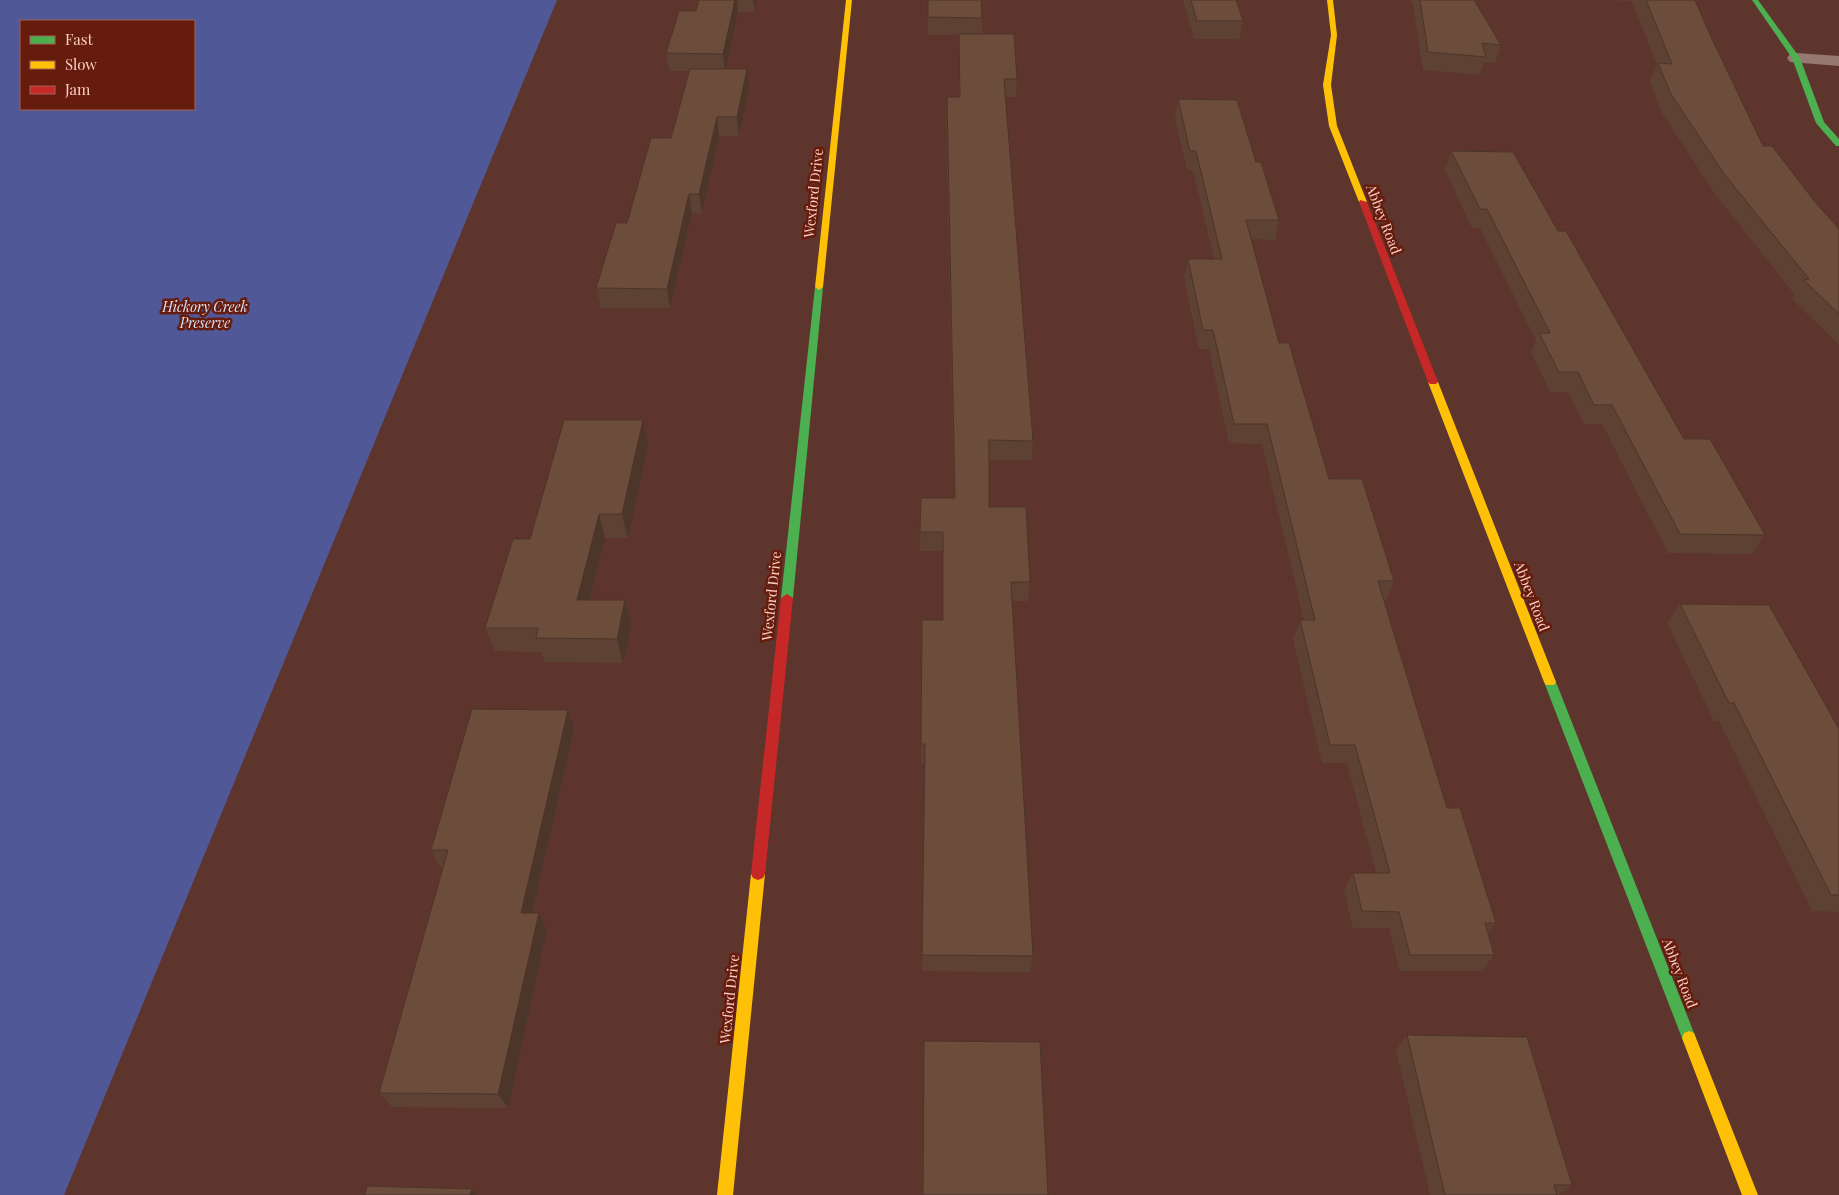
<svg xmlns="http://www.w3.org/2000/svg" width="1839" height="1195" viewBox="0 0 1839 1195" font-family="'Playfair Display',serif">
<style>
.green{fill:#515898;fill-rule:evenodd}
.lines{fill:none;stroke-linecap:round;stroke-linejoin:round}
.street{fill:#967772;fill-rule:evenodd}
.fast{fill:#4caf50;fill-rule:evenodd}
.slow{fill:#ffc107;fill-rule:evenodd}
.jam{fill:#c62828;fill-rule:evenodd}
.wall{fill:#5d4133}
.shaded-wall{fill:#4c3529}
.building{fill:#6c4c3b;stroke:#4c3529}
.labels{text-anchor:middle;dominant-baseline:central;stroke-width:5;stroke-linejoin:round;paint-order:stroke}
.street-label{font-size:14px;fill:#fdcec4;stroke:#661c0d}
.park-label{font-size:14px;font-style:italic;fill:#d8e0f8;stroke:#661c0d}
</style>
<rect width="100%" height="100%" fill="#5e352d"/>
<!-- green -->
<path class="green" d="M 0,0 L 557,0 L 64,1195 L 0,1195 ZM 194,21 L 194,109 L 21,109 L 21,21 Z"/>
<g class="lines">
<!-- street -->
<path class="street" d="M 1796,53 L 1839,56 L 1839,66 L 1790,62 L 1787,58 L 1790,54 Z"/>
<!-- fast -->
<path class="fast" d="M 1752,0 L 1758,0 L 1800,58 L 1824,122 L 1839,139 L 1839,146 L 1836,146 L 1816,123 L 1792,58 Z
M 819,284 L 823,287 L 793,598 L 787,602 L 781,598 L 815,287 Z
M 1550,677 L 1554,679 L 1556,682 L 1696,1038 L 1694,1043 L 1689,1045 L 1684,1043 L 1682,1038 L 1544,682 L 1546,679 Z"/>
<!-- slow -->
<path class="slow" d="M 846,0 L 852,0 L 823,287 L 819,290 L 815,287 Z
M 1327,0 L 1333,0 L 1337,35 L 1331,85 L 1337,126 L 1367,202 L 1363,204 L 1359,202 L 1329,126 L 1323,85 L 1331,35 Z
M 1433,379 L 1438,382 L 1556,682 L 1554,685 L 1546,685 L 1544,682 L 1428,382 Z
M 758,868 L 763,870 L 765,874 L 733,1195 L 717,1195 L 751,874 L 753,870 Z
M 1689,1031 L 1694,1033 L 1696,1038 L 1758,1195 L 1742,1195 L 1682,1038 L 1684,1033 Z"/>
<!-- jam -->
<path class="jam" d="M 1360,200 L 1367,202 L 1438,382 L 1436,384 L 1430,384 L 1428,382 L 1359,202 Z
M 787,594 L 793,598 L 765,874 L 763,878 L 758,880 L 753,878 L 751,874 L 781,598 Z"/>
</g>
<!-- wall -->
<path class="wall" d="M 699,0 L 757,0 L 755,12 L 738,12 L 725,69 L 749,87 L 739,136 L 719,136 L 702,213 L 692,213 L 670,308 L 601,308 L 596,288 L 627,223 L 671,138 L 689,71 L 669,71 L 666,53 L 696,11 Z
M 928,0 L 982,18 L 982,34 L 1017,79 L 1016,97 L 1005,97 L 1033,441 L 1032,460 L 989,460 L 989,507 L 1030,582 L 1028,601 L 1012,601 L 1033,956 L 1030,972 L 922,971 L 925,763 L 921,763 L 922,620 L 943,620 L 943,551 L 920,551 L 921,498 L 954,498 L 946,116 L 947,97 L 959,97 L 959,35 L 928,35 Z
M 1183,0 L 1236,0 L 1243,21 L 1239,39 L 1194,39 Z
M 1410,0 L 1474,0 L 1501,45 L 1495,63 L 1484,62 L 1480,75 L 1423,70 L 1413,4 Z
M 1597,0 L 1695,0 L 1712,39 L 1763,146 L 1815,202 L 1839,229 L 1839,345 L 1792,299 L 1795,295 L 1715,194 L 1662,113 L 1650,81 L 1657,65 L 1632,1 Z
M 1178,99 L 1256,162 L 1279,220 L 1275,240 L 1251,239 L 1279,343 L 1329,479 L 1394,581 L 1386,600 L 1384,600 L 1447,808 L 1496,923 L 1488,934 L 1494,955 L 1482,971 L 1400,971 L 1389,928 L 1353,928 L 1344,890 L 1353,873 L 1376,873 L 1347,763 L 1322,763 L 1293,639 L 1300,620 L 1304,620 L 1262,444 L 1229,443 L 1209,349 L 1199,349 L 1184,278 L 1188,259 L 1214,259 L 1193,170 L 1187,170 L 1175,118 Z
M 1451,151 L 1558,231 L 1684,439 L 1765,535 L 1751,554 L 1668,553 L 1602,424 L 1584,424 L 1568,392 L 1550,392 L 1531,352 L 1536,341 L 1480,228 L 1472,228 L 1445,170 Z
M 648,445 L 628,538 L 605,538 L 590,600 L 625,600 L 632,624 L 623,663 L 545,662 L 541,652 L 495,651 L 485,628 L 530,539 Z
M 1680,604 L 1839,729 L 1839,912 L 1812,911 L 1719,721 L 1714,721 L 1667,623 Z
M 574,728 L 533,913 L 539,913 L 547,930 L 508,1108 L 392,1107 L 379,1093 L 443,867 L 440,867 L 431,850 Z
M 1407,1035 L 1572,1185 L 1559,1195 L 1430,1195 L 1396,1050 Z"/>
<!-- shaded-wall -->
<path class="shaded-wall" d="M 735,0 L 737,0 L 738,12 L 725,72 L 723,54 Z
M 753,0 L 757,0 L 755,12 Z
M 747,69 L 749,87 L 739,136 L 737,117 Z
M 717,117 L 719,136 L 702,213 L 699,194 Z
M 689,194 L 692,213 L 670,308 L 667,289 Z
M 643,420 L 648,445 L 628,538 L 622,514 Z
M 599,514 L 605,538 L 584,623 L 577,600 Z
M 625,600 L 632,624 L 623,663 L 617,639 Z
M 568,710 L 574,728 L 529,929 L 521,913 Z
M 539,913 L 547,930 L 508,1108 L 498,1094 Z
M 472,1189 L 477,1195 L 470,1195 Z"/>
<!-- building -->
<path class="building" d="M 699,0 L 735,0 L 723,54 L 666,53 L 679,11 L 696,11 Z
M 928,0 L 981,0 L 982,18 L 928,17 Z
M 1191,0 L 1236,0 L 1243,21 L 1197,21 Z
M 1420,0 L 1474,0 L 1501,45 L 1482,43 L 1486,57 L 1428,52 Z
M 1646,0 L 1695,0 L 1712,39 L 1763,146 L 1772,146 L 1815,202 L 1839,229 L 1839,314 L 1804,280 L 1809,279 L 1725,175 L 1671,94 L 1658,63 L 1672,64 Z
M 959,34 L 1014,34 L 1017,79 L 1004,79 L 1033,441 L 989,440 L 989,507 L 1026,507 L 1030,582 L 1011,582 L 1033,956 L 922,955 L 925,744 L 921,744 L 922,620 L 943,620 L 943,532 L 920,532 L 921,498 L 955,498 L 947,97 L 960,97 Z
M 690,69 L 747,69 L 737,117 L 717,117 L 699,194 L 689,194 L 667,289 L 596,288 L 616,223 L 627,223 L 651,138 L 671,138 Z
M 1178,99 L 1237,100 L 1256,162 L 1261,162 L 1279,220 L 1246,220 L 1279,343 L 1289,343 L 1329,479 L 1362,479 L 1394,581 L 1378,581 L 1447,808 L 1460,808 L 1496,923 L 1485,923 L 1494,955 L 1410,955 L 1399,912 L 1362,911 L 1353,873 L 1390,873 L 1355,745 L 1330,745 L 1300,620 L 1315,620 L 1267,424 L 1234,424 L 1213,330 L 1203,330 L 1188,259 L 1222,259 L 1196,151 L 1190,151 Z
M 1451,151 L 1513,152 L 1558,231 L 1566,231 L 1684,439 L 1710,439 L 1765,535 L 1680,534 L 1612,405 L 1594,405 L 1578,372 L 1559,372 L 1539,333 L 1550,333 L 1487,209 L 1480,209 Z
M 564,420 L 643,420 L 622,514 L 599,514 L 577,600 L 625,600 L 617,639 L 536,638 L 538,628 L 485,628 L 513,539 L 530,539 Z
M 1680,604 L 1769,605 L 1839,729 L 1839,895 L 1831,895 L 1734,703 L 1729,703 Z
M 472,709 L 568,710 L 521,913 L 539,913 L 498,1094 L 379,1093 L 448,850 L 431,850 Z
M 1407,1035 L 1527,1037 L 1572,1185 L 1554,1185 L 1557,1195 L 1445,1195 Z
M 924,1041 L 1040,1042 L 1048,1195 L 923,1195 Z
M 367,1186 L 472,1189 L 470,1195 L 365,1195 Z"/>
<g class="labels">
<!-- street labels -->
<g class="street-label">
<text transform="translate(813 193) rotate(-84)">Wexford Drive</text>
<text transform="translate(1384 219) rotate(69)">Abbey Road</text>
<text transform="translate(771 596) rotate(-84)">Wexford Drive</text>
<text transform="translate(1532 596) rotate(69)">Abbey Road</text>
<text transform="translate(1680 973) rotate(69)">Abbey Road</text>
<text transform="translate(729 999) rotate(-84)">Wexford Drive</text>
</g>
<!-- park labels -->
<g class="park-label">
<text x="205" y="306">Hickory Creek<tspan x="205" dy="16">Preserve</tspan></text>
</g>
</g>
<!-- legend -->
<rect x="20" y="20" width="175" height="90" fill="#661c0d" stroke="#a26356"/>
<rect x="30" y="36" width="25" height="8" fill="#4caf50" stroke="#a26356"/>
<text x="65" y="45" font-size="15" fill="#fdcec4">Fast</text>
<rect x="30" y="61" width="25" height="8" fill="#ffc107" stroke="#a26356"/>
<text x="65" y="70" font-size="15" fill="#fdcec4">Slow</text>
<rect x="30" y="86" width="25" height="8" fill="#c62828" stroke="#a26356"/>
<text x="65" y="95" font-size="15" fill="#fdcec4">Jam</text>
</svg>
